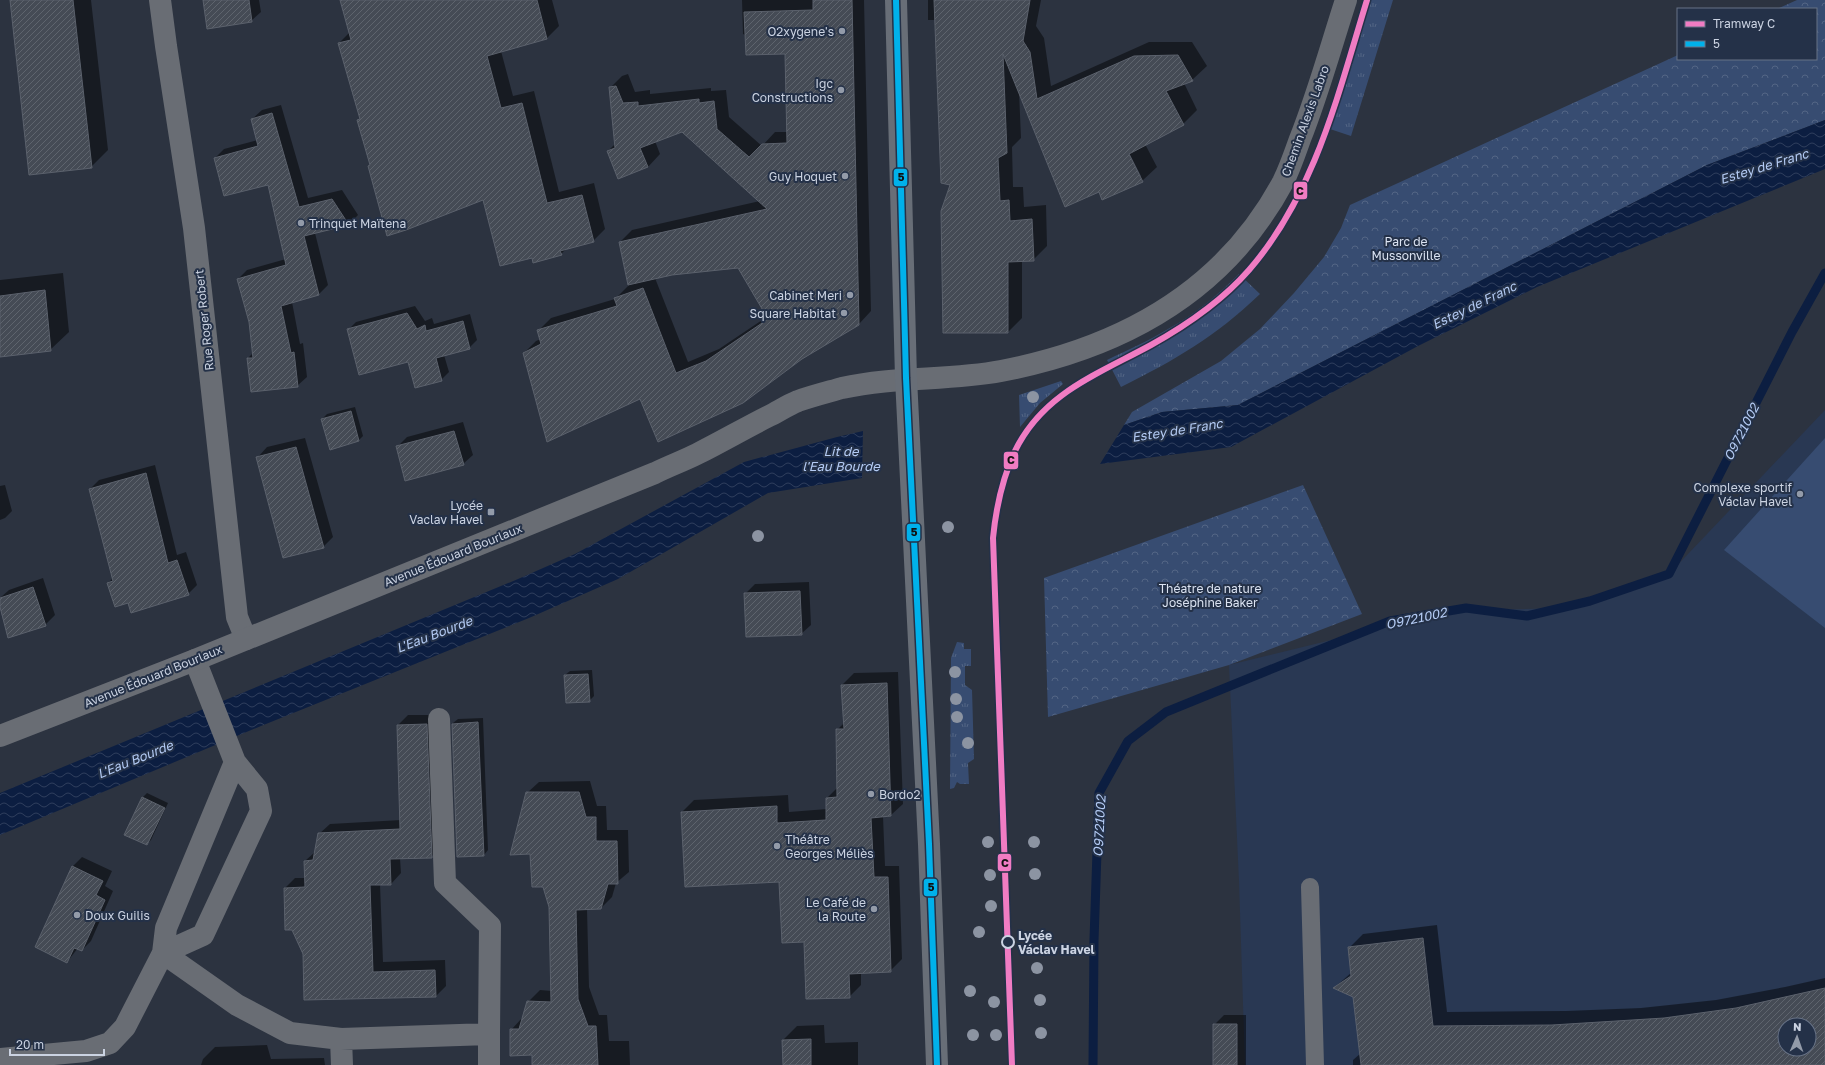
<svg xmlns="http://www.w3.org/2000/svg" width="1825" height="1065" viewBox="0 0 1825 1065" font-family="'Golos Text',sans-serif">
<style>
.built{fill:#293853;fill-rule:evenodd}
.grass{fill:url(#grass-tufts)}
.park{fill:url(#park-crowns)}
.garden{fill:#374c71}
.water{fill:url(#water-waves)}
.shadow{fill:#0007;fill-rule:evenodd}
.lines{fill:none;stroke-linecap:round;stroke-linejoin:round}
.stream{stroke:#0c1e41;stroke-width:9}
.building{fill:url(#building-hatch);stroke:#5b616c;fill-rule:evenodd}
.service{stroke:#696d74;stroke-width:18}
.minor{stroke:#696d74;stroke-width:22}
.tertiary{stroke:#696d74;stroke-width:22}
.primary{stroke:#686e77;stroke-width:22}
.bus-1-casing{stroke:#243148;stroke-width:9}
.bus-1{stroke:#00b1eb;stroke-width:6}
.tram-1-casing{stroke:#243148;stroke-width:9}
.tram-1{stroke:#f07cc3;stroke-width:6}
.tree{fill:#8c94a2}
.poi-dot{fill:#939ba9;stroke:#243148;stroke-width:1.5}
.stop-dot{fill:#243148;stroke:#cbd3e2;stroke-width:2}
.labels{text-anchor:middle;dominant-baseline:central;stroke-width:4;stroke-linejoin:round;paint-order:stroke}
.poi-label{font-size:12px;fill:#cbd3e2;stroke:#243148;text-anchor:end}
.street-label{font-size:12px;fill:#cbd3e2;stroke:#243148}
.park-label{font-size:12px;fill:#dbe3f2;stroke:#243148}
.stop-label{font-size:12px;font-weight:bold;fill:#cbd3e2;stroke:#243148;text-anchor:start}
.water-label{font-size:13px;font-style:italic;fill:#b4cbf4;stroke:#243148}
.line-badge{stroke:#243148;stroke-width:1.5}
.pale-badge-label{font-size:11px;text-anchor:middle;font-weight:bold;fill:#111}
</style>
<defs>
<pattern id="grass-tufts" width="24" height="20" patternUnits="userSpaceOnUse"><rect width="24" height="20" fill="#374c71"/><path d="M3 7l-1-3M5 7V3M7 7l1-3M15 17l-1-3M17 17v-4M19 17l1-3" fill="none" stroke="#536585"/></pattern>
<pattern id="park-crowns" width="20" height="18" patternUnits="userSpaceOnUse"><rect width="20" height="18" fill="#374c71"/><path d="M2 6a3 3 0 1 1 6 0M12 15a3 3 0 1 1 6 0" fill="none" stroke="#536585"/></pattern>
<pattern id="water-waves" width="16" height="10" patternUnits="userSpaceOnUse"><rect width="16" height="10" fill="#0c1e41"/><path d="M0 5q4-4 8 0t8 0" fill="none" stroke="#2e3e5c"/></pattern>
<pattern id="building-hatch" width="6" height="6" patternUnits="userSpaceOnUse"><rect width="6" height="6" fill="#454b55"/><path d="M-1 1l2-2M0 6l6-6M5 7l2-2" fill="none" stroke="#5e646d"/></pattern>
</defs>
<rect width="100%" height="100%" fill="#2c3340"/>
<!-- built -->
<path class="built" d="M 1825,410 L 1825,1065 L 1245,1065 L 1239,881 L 1229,665 L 1450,611 L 1564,608 L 1669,574 ZM 1785,1025 L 1809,1025 L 1809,1049 L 1785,1049 Z"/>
<!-- grass -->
<path class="grass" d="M 1363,0 L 1393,0 L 1351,136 L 1324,127 Z
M 1239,274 L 1260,294 C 1215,337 1175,360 1121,387 L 1107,360 C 1127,350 1149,341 1168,329 C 1194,315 1218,295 1239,274 Z
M 1061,381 L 1063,384 L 1040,403 L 1020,427 L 1019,395 Z
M 957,642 L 964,643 L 964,649 L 971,649 L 971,666 L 965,666 L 965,685 L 972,690 L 974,759 L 968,763 L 969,784 L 960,784 L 957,782 L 954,788 L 950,789 L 951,658 Z"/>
<!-- park -->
<path class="park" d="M 1797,0 L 1825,0 L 1825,120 L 1707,165 L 1238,405 L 1162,412 L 1124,425 L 1132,412 L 1221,361 L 1260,329 L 1294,293 L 1324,257 L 1341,228 L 1350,205 L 1678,55 L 1678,59 L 1816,59 L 1816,9 L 1777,9 Z
M 1303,485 L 1362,614 L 1229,665 L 1048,717 L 1044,578 Z"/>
<!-- garden -->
<path class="garden" d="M 1825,438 L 1825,628 L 1724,550 Z"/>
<!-- water -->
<path class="water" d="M 1825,120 L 1825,169 L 1537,287 L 1418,346 L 1231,447 L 1100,464 L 1124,425 L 1162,412 L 1238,405 L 1707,165 Z
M 863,431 L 862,478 L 768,493 L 618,579 L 529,618 L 261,726 L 0,835 L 0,793 L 518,579 L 575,554 L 744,462 L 837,437 Z"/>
<!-- shadow -->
<path class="shadow" d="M 11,0 L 91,0 L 108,150 L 91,167 Z
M 204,0 L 259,0 L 261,12 L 251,21 Z
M 341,0 L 552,0 L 559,26 L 547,38 L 501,51 L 513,96 L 534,91 L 559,192 L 594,183 L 605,229 L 593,241 L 567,248 L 561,254 L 484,198 L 371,164 L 358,121 L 361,118 L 339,43 L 350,32 Z
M 742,0 L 864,0 L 871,311 L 859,324 L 640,398 L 524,353 L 536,341 L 541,339 L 539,330 L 551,318 L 615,299 L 629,285 L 620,242 L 632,230 L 760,201 L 682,130 L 655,141 L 660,154 L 648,167 L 608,151 L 615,144 L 610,88 L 622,76 L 628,74 L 635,92 L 650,90 L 650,94 L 711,88 L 711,91 L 726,90 L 729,117 L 762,146 L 775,132 L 788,132 L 786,53 L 743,34 ZM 739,267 L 768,316 L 719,349 L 688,362 L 655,278 L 672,274 Z
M 928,0 L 1041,0 L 1036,26 L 1044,38 L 1051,86 L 1149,42 L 1192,42 L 1207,66 L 1192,80 L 1184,83 L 1197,110 L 1183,124 L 1145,144 L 1157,167 L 1142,181 L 1103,198 L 1100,191 L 1019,91 L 1021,138 L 1012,147 L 1013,187 L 1023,187 L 1024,207 L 1046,205 L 1047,246 L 1033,260 L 1022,260 L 1022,318 L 1008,332 L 951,185 L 936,20 L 928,20 ZM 1127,149 L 1141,176 L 1139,176 L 1125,150 Z
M 281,105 L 308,198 L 342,190 L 358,215 L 349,224 L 315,233 L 328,285 L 319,294 L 292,302 L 300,344 L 303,343 L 307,377 L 297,386 L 248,358 L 253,353 L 250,322 L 238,279 L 247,270 L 286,259 L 268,184 L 215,158 L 224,149 L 258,140 L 252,119 L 262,110 Z
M 63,273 L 69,332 L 50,350 L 0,356 L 0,280 Z
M 415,306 L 425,321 L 432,318 L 434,324 L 470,314 L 477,340 L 469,348 L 444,355 L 449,372 L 441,380 L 348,330 L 356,322 Z
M 355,407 L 363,436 L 359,440 L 322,419 L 327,414 Z
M 463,422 L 473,455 L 463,464 L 397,447 L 407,437 Z
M 305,438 L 333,537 L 323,547 L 258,457 L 267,447 Z
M 155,465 L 177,555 L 186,552 L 197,585 L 188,594 L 108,583 L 113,578 L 90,489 L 99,480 Z
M 5,485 L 12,511 L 5,518 L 0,520 L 0,486 Z
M 43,578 L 55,615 L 45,625 L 0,603 L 0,598 L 9,590 Z
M 809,582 L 811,625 L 801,634 L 745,594 L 755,584 Z
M 592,670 L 594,696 L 589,701 L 565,675 L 570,671 Z
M 898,672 L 903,804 L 891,815 L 883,816 L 885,866 L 899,866 L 902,959 L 890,971 L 861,973 L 861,985 L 849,997 L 805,941 L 780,881 L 682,812 L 694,800 L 788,795 L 789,812 L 827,809 L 827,798 L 838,787 L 837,730 L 844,723 L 842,685 L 854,673 Z
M 408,715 L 436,715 L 441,847 L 431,857 L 400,858 L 401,873 L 391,884 L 380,884 L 383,962 L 445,960 L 446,986 L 436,996 L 304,954 L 285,888 L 295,878 L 306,878 L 305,861 L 316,851 L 319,834 L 330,824 L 401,820 L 398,725 Z
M 483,718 L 488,850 L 484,855 L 458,856 L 453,723 L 458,719 Z
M 590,781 L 597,806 L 606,806 L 607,830 L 628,830 L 629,872 L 616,883 L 612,897 L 601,908 L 587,909 L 589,987 L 599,1015 L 607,1015 L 609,1041 L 629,1041 L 630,1065 L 533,1065 L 533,1054 L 511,1030 L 522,1018 L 528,1002 L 540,990 L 552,991 L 550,907 L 527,793 L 539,782 Z
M 147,793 L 168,803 L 151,840 L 147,844 L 142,798 Z
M 82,857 L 112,871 L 105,886 L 113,891 L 91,941 L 82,950 L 78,948 L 67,962 L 72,867 Z
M 1437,925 L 1447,1012 L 1566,1011 L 1641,1008 L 1716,1000 L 1785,987 L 1825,978 L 1825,1065 L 1353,1065 L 1353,1060 L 1361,1053 L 1354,996 L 1334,988 L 1352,972 L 1349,948 L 1363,934 ZM 1785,1025 L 1809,1025 L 1809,1049 L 1785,1049 Z
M 1224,1015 L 1246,1015 L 1246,1065 L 1214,1065 L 1214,1025 Z
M 824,1025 L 825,1043 L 858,1042 L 858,1065 L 784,1065 L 783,1040 L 797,1026 Z
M 267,1045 L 271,1059 L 324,1058 L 325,1065 L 201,1065 L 203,1059 L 215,1047 Z"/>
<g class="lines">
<!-- stream -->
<path class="stream" d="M 1093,1065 L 1094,940 L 1099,793 L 1128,741 L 1166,712 L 1390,621 L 1466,608 L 1527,616 L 1590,601 L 1669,574 L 1792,332 L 1825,273"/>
</g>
<!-- building -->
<path class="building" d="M 10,0 L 73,0 L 92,168 L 29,175 Z
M 203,0 L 249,0 L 252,22 L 207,29 Z
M 340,0 L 537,0 L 547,39 L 487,56 L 501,108 L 522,103 L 547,203 L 582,195 L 594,242 L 560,251 L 562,255 L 533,263 L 532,258 L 500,266 L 483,200 L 406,230 L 387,236 L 368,166 L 370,165 L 357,120 L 360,119 L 338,43 L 351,40 Z
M 813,0 L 852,0 L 859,325 L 802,359 L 743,403 L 658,442 L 640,399 L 547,442 L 523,353 L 541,344 L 537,330 L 617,306 L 614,298 L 643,288 L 676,373 L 706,361 L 768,319 L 738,268 L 672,275 L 628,285 L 619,242 L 767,209 L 682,132 L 640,148 L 648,167 L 618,179 L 607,151 L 615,148 L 609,87 L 616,86 L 623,103 L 638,102 L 638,106 L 699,99 L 699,103 L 714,101 L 717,129 L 749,157 L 762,144 L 787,143 L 785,54 L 746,55 L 744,12 L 813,10 Z
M 934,0 L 1030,0 L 1023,41 L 1030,52 L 1037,99 L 1134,56 L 1178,55 L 1193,81 L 1166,91 L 1184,125 L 1129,154 L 1143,182 L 1102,200 L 1099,192 L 1065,207 L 1003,54 L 1007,153 L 998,158 L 1000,201 L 1009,200 L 1010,221 L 1032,219 L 1034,261 L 1008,262 L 1008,333 L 943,333 L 941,211 L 950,185 L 941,183 Z
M 272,113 L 299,207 L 332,199 L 349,225 L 304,236 L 319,295 L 281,306 L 291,353 L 294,352 L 298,387 L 251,392 L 247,358 L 253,358 L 249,322 L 237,279 L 286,265 L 268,185 L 224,196 L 214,158 L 258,146 L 251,119 Z
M 45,290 L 51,351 L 0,357 L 0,296 Z
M 407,313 L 417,329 L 425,325 L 426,331 L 463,321 L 470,349 L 436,358 L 442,381 L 415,388 L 408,362 L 359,375 L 347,329 Z
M 351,411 L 359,441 L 330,450 L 321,419 Z
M 454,431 L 464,465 L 405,481 L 396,446 Z
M 296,447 L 324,548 L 283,558 L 256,457 Z
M 146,473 L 168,563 L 177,560 L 189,595 L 131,613 L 128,603 L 115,607 L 107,583 L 113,581 L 89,489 Z
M 33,587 L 46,626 L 8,638 L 0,607 L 0,598 Z
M 800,591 L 802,635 L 746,637 L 744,593 Z
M 588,674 L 590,702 L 566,703 L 564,675 Z
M 887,683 L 891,816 L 871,818 L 874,877 L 888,877 L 891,972 L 849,974 L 850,998 L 806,999 L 804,942 L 782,943 L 779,882 L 685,887 L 681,812 L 777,806 L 777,823 L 826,820 L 826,798 L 837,797 L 836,729 L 844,729 L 841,685 Z
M 478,722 L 484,856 L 457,857 L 452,724 Z
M 427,724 L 432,858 L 390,859 L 391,885 L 370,885 L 373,972 L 435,970 L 436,997 L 304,1000 L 303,954 L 292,930 L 285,930 L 284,888 L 305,887 L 304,861 L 313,860 L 318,833 L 400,829 L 397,725 Z
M 526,792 L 579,792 L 586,817 L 596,817 L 596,841 L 617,841 L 618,884 L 608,884 L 601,909 L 576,910 L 578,999 L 588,1026 L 596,1026 L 598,1065 L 532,1065 L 532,1055 L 510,1056 L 510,1029 L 519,1029 L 527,1001 L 551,1002 L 549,907 L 543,887 L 532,887 L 530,854 L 510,855 Z
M 142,797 L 165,808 L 147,845 L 124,835 Z
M 72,866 L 103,881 L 96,895 L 105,900 L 82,951 L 74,948 L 67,963 L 35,947 Z
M 1423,938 L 1433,1026 L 1552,1025 L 1664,1018 L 1736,1008 L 1825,988 L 1825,1065 L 1361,1065 L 1353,997 L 1333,988 L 1351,976 L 1348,947 ZM 1785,1025 L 1809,1025 L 1809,1049 L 1785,1049 Z
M 1213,1024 L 1237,1024 L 1237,1065 L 1213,1065 Z
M 811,1039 L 811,1065 L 783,1065 L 782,1040 Z"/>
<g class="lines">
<!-- service -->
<path class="service" d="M 1310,887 L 1315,1065"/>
<!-- minor -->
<path class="minor" d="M 160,0 L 166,46 L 194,228 L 237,617 L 246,639
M 439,719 L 445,883 L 490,926 L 489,1034
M 163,953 L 203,935 L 261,811 L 257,789 L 235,762 L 195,660
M 163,953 L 237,1005 L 290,1033 L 341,1039 L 342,1065
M 341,1039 L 489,1034 L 489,1065
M 0,1059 L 86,1051 L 110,1043 L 125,1027 L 163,953 L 166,928 L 235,762"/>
<!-- tertiary -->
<path class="tertiary" d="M 0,736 L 195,660 L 655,473 C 669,466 683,461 697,454 C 721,442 745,428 769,416 C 779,411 788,405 798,401 C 812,396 828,392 842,388 C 895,376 949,381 1001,371 C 1121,348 1224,292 1283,182 C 1290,168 1295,153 1300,139 C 1318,94 1331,46 1346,0"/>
<!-- primary -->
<path class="primary" d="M 896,0 L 906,378 L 929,844 L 937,1065"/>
<!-- bus-1 casing -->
<g class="bus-1-casing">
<path id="bus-1" d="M 896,0 L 906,378 L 929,844 L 937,1065"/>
</g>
<!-- bus-1 -->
<use href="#bus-1" class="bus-1"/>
<!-- tram-1 casing -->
<g class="tram-1-casing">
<path id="tram-1" d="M 1012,1065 L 993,538 C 996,508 1002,479 1015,451 C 1043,393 1098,374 1151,345 C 1187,325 1222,301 1249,270 C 1315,194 1338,94 1367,0"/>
</g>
<!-- tram-1 -->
<use href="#tram-1" class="tram-1"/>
</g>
<!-- trees -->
<g class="tree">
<circle cx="1033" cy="397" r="6"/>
<circle cx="948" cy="527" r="6"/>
<circle cx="758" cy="536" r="6"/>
<circle cx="955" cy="672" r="6"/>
<circle cx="956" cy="699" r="6"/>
<circle cx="957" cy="717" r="6"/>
<circle cx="968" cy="743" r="6"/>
<circle cx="988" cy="842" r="6"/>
<circle cx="1034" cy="842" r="6"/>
<circle cx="1035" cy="874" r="6"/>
<circle cx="990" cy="875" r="6"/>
<circle cx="991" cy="906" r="6"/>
<circle cx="979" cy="932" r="6"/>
<circle cx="1037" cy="968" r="6"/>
<circle cx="970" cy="991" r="6"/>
<circle cx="1040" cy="1000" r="6"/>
<circle cx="994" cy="1002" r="6"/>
<circle cx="1041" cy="1033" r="6"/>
<circle cx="973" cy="1035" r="6"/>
<circle cx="996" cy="1035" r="6"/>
</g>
<!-- markers -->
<g class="poi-dot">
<circle cx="842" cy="31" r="4"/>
<circle cx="841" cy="90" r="4"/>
<circle cx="845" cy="176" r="4"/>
<circle cx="301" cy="223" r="4"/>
<circle cx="850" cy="295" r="4"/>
<circle cx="844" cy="313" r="4"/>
<circle cx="1800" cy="494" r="4"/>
<rect x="487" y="508" width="8" height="8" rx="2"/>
<circle cx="871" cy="794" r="4"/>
<circle cx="777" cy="846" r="4"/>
<circle cx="874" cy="909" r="4"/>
<circle cx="77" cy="915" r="4"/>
</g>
<circle class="stop-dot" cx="1008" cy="942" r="6"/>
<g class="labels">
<!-- poi labels -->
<g class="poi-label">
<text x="834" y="31">O2xygene's</text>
<text x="833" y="83">Igc<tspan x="833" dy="14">Constructions</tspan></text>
<text x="837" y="176">Guy Hoquet</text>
<text x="309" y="223" text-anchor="start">Trinquet Maïtena</text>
<text x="842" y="295">Cabinet Meri</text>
<text x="836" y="313">Square Habitat</text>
<text x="1792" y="487">Complexe sportif<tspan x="1792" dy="14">Václav Havel</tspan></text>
<text x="483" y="505">Lycée<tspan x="483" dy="14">Vaclav Havel</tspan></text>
<text x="879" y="794" text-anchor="start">Bordo2</text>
<text x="785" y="839" text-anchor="start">Théâtre<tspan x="785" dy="14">Georges Méliès</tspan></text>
<text x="866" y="902">Le Café de<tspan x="866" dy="14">la Route</tspan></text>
<text x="85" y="915" text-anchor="start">Doux Guilis</text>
</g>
<!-- street labels -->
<g class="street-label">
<text transform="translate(1305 121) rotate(-70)">Chemin Alexis Labro</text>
<text transform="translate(204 320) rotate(-96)">Rue Roger Robert</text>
<text transform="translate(453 555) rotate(-22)">Avenue Édouard Bourlaux</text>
<text transform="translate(153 676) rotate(-22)">Avenue Édouard Bourlaux</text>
</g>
<!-- park labels -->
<g class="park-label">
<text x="1406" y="241">Parc de<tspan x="1406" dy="14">Mussonville</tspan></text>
<text x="1210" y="588">Théatre de nature<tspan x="1210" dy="14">Joséphine Baker</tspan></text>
</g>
<!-- stop labels -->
<g class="stop-label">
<text x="1018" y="935">Lycée<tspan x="1018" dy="14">Václav Havel</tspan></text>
</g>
<!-- water labels -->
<g class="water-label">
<text transform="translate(1764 166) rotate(-17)">Estey de Franc</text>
<text transform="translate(1474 305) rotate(-26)">Estey de Franc</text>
<text transform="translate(1177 430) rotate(-9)">Estey de Franc</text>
<text transform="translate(1741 432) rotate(-63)">O9721002</text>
<text x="841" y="451">Lit de<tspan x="841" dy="15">l'Eau Bourde</tspan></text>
<text transform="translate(1416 618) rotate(-12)">O9721002</text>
<text transform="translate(434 634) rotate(-21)">L'Eau Bourde</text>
<text transform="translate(135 759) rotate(-22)">L'Eau Bourde</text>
<text transform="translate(1099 826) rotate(-87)">O9721002</text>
</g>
</g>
<g class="line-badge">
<rect x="893" y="168" width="15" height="19" rx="4" fill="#00b1eb"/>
<rect x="1293" y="181" width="15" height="19" rx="4" fill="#f07cc3"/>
<rect x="1003" y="451" width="16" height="19" rx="4" fill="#f07cc3"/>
<rect x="906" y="523" width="15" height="19" rx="4" fill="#00b1eb"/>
<rect x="997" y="853" width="15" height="19" rx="4" fill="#f07cc3"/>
<rect x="923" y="878" width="15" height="19" rx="4" fill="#00b1eb"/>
</g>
<g class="pale-badge-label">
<text x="901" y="181">5</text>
<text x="1300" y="195">C</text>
<text x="1011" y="464">C</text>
<text x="914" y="536">5</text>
<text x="1005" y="867">C</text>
<text x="931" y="891">5</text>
</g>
<!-- legend -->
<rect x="1677" y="8" width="140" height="52" fill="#243148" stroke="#677286"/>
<rect x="1685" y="21" width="20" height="6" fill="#f07cc3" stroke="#677286"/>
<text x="1713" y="28" font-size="12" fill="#cbd3e2">Tramway C</text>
<rect x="1685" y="41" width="20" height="6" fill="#00b1eb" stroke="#677286"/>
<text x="1713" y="48" font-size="12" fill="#cbd3e2">5</text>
<!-- north arrow -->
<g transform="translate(1797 1037) rotate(2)"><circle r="19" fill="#243148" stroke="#677286"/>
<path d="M0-3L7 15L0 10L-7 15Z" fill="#939ba9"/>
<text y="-6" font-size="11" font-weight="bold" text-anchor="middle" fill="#cbd3e2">N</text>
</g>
<!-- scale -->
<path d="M10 1049v6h94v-6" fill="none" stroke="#cbd3e2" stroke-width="2"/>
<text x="16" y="1049" font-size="12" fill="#cbd3e2" stroke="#243148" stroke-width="3" paint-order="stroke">20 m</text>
</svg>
